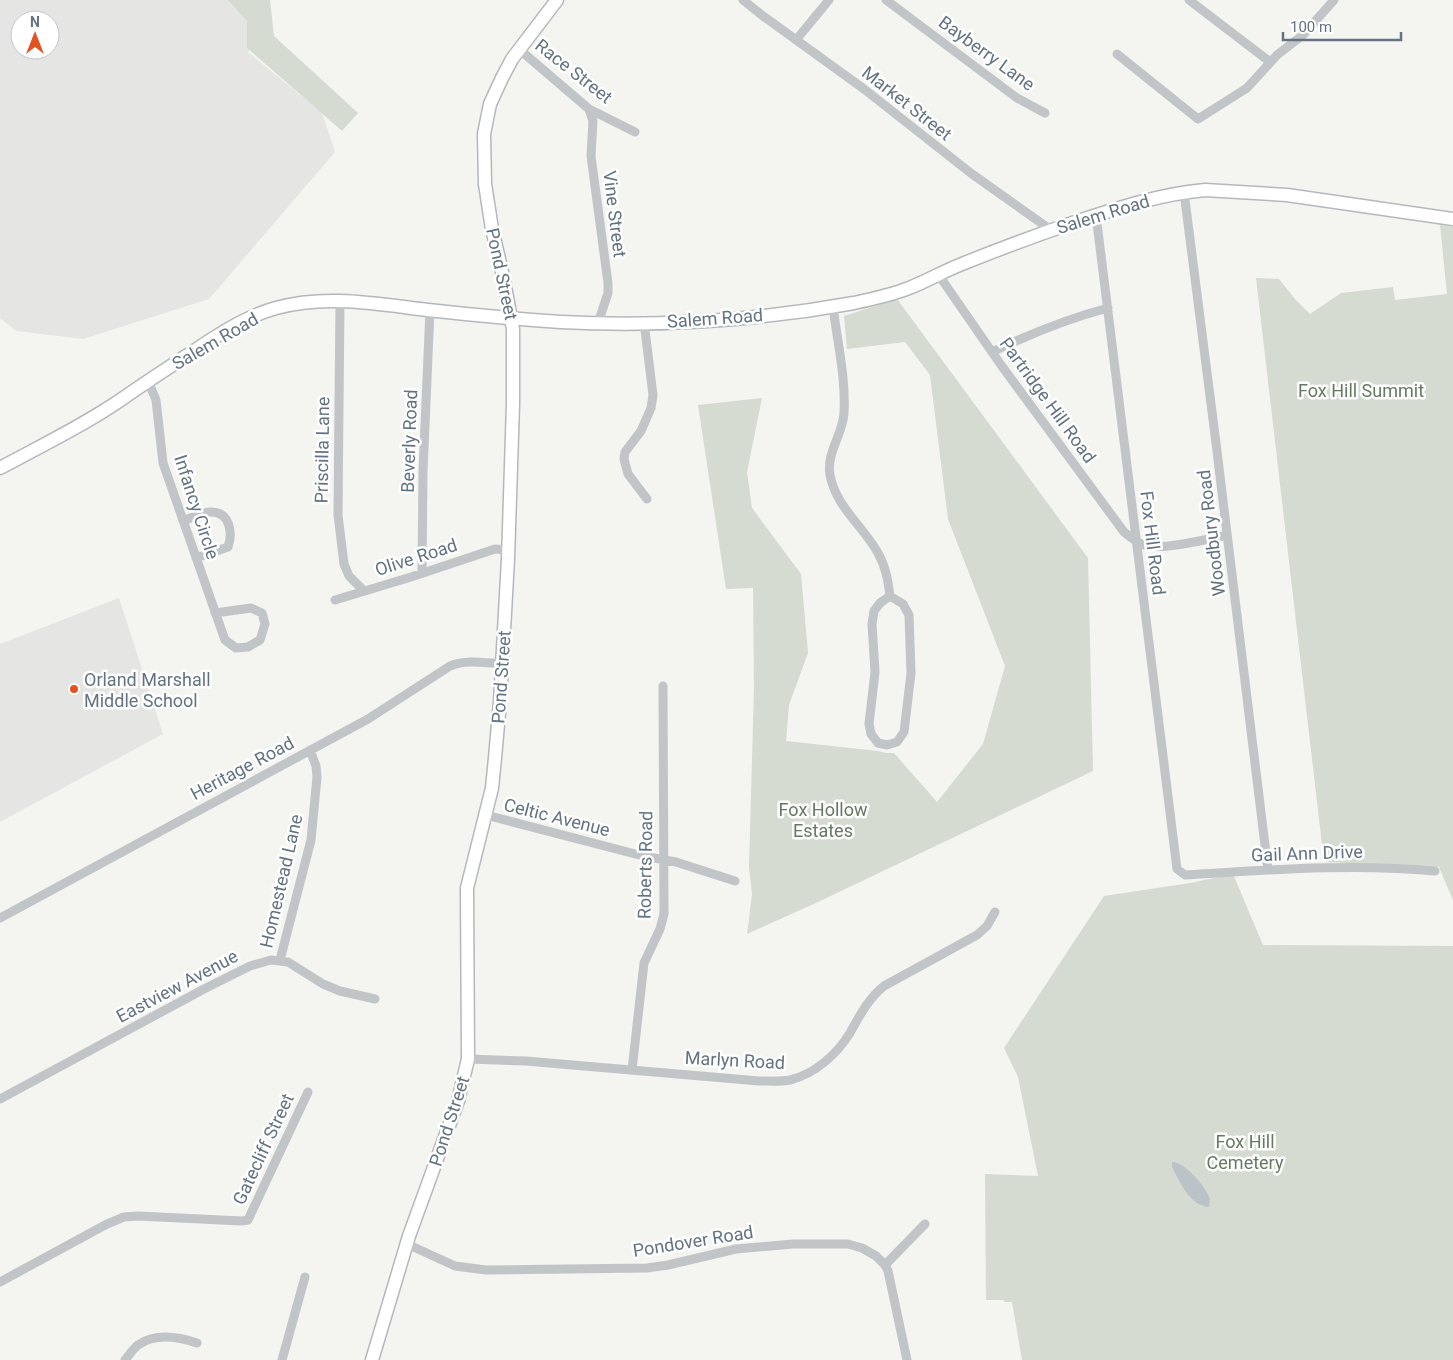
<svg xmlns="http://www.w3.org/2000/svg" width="1453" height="1360" viewBox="0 0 1453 1360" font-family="Roboto,sans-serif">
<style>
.built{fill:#e5e6e4;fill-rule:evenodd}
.green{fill:#d5dbd1}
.water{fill:#b9c3c8}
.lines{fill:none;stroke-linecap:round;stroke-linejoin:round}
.secondary-casing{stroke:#b4b8bc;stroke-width:15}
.street{stroke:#c1c5c8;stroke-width:9}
.secondary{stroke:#fff;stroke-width:12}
.poi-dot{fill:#e25322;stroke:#fff;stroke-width:2}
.labels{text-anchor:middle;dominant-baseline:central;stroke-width:5;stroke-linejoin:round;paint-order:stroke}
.street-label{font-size:18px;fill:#637381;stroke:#fff}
.park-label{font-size:18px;fill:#667962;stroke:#fff}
.poi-label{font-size:18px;fill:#637381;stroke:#fff;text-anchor:start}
</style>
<rect width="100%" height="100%" fill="#f4f4f0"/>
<!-- built -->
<path class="built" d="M 0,0 L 234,0 L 261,23 L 248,52 L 322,113 L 335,152 L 209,299 L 83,339 L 16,331 L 0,318 ZM 20,20 L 50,20 L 50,50 L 20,50 Z
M 119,598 L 163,734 L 0,822 L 0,644 Z"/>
<!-- green -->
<path class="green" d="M 228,0 L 270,0 L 274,36 L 358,113 L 342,131 L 247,48 L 247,21 Z
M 1440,225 L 1453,227 L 1453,900 L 1439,867 L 1324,862 L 1256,278 L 1279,279 L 1295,299 L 1310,314 L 1341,293 L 1393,287 L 1395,300 L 1447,294 Z
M 897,299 L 1088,558 L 1093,771 L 818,902 L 747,934 L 752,894 L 749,867 L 754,687 L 753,588 L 726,589 L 698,405 L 762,398 L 747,472 L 752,508 L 801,574 L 808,653 L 789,705 L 786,741 L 878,751 L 886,753 L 894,753 L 937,802 L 983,744 L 1005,666 L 948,519 L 930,375 L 905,342 L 847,349 L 844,316 Z
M 1233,874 L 1263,945 L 1453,946 L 1453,1360 L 1022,1360 L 1012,1302 L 1005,1302 L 1003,1300 L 986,1300 L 985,1174 L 1038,1176 L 1018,1077 L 1004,1048 L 1104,896 L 1190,883 Z"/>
<!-- water -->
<path class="water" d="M 1172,1162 C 1185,1162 1206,1187 1210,1199 L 1209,1207 C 1190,1206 1180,1182 1172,1167 Z"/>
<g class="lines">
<!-- secondary casing -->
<g class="secondary-casing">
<path id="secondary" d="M 0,468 C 41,446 84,425 122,399 C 143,384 165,370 186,356 C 214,338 243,317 276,308 C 326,294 377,304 428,310 C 472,315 517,319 561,322 C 657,327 760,320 854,303 C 873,299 891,295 909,288 C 927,281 944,271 962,264 C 999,249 1037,235 1075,222 C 1118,208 1160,194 1205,190 L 1287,195 L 1453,219
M 372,1360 L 409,1236 L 458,1101 L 468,1059 L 467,888 L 492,788 L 495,758 L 500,702 L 508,559 L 513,404 L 513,329 L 503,276 L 492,229 L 485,184 L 484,134 L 490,104 L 502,78 L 512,59 L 557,0"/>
</g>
<!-- street -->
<path class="street" d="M 743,0 L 763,16 L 864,89 L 972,174 L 1051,230
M 886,0 L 1017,98 L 1045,113
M 1189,0 L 1270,62
M 796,40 L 829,0
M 520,50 L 589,109 L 635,132
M 1117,54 L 1198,119 L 1247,88 L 1277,55 L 1303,35 L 1334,0
M 589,109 L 593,121 L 591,156 L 608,283 L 608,293 L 598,323
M 1184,192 L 1216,443 L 1268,870
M 1096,215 L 1177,869 L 1185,875 C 1268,870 1352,863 1435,871
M 938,274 L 1001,365 L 1124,532 C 1130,537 1136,542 1144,545 C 1161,551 1208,539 1227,535
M 340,301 L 338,515 L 344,564 L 349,576 L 364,591
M 833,306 C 837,341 846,377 844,413 C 843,434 826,453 830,475 C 836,507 863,526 878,553 C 886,567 888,581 890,596
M 644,322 L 653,395 L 651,408 L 641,431 L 625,452 L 624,459 L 628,474 L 647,499
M 992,352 C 1030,334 1066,319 1108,308
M 148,381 L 156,400 L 163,463 L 225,640 L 236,648 L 248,647 L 260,640 L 265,624 L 262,613 L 251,608 L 215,613
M 183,521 C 191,518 201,513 210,512 C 230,511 233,533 228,547 L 196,558
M 422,573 L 423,471 L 430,310
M 890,596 L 903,604 L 909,615 L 911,673 L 904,732 L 897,742 L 887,745 L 878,743 L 871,734 L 869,724 L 875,672 L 872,624 L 874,611 L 880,603 Z
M 335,600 L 411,577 L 495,549 L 508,550
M 486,815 L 643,856 L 676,862 L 735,881
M 0,918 L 368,719 L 450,666 C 467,659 485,663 502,664
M 280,960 L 311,840 L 317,777 L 316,766 L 310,750
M 468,1059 L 526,1061 L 759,1081 C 769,1081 780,1082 790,1080 C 815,1074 837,1054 850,1033 C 860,1015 868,999 884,986 L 977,935 L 987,926 L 995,912
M 632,1070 L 644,963 L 660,929 L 664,914 L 663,686
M 0,1099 L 204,989 L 250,966 L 271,960 L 288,962 L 323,984 L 340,991 L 375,999
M 407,1244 L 455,1266 L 486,1270 L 647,1268 L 668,1265 L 736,1249 L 793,1244 L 848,1244 L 862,1248 L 876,1256 L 885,1265 L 888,1271 L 907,1360
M 885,1265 L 925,1224
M 0,1282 L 107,1224 L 124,1217 L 138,1216 L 242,1221 L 248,1220 L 308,1092
M 125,1360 C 129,1355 133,1349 138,1345 C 155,1333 179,1337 197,1343
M 282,1360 L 305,1277"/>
<!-- secondary -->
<use href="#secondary" class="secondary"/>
</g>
<!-- markers -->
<circle class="poi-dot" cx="74" cy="689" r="5"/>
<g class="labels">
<!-- street labels -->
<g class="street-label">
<text transform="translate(987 53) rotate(36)">Bayberry Lane</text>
<text transform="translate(574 71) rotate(38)">Race Street</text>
<text transform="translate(907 103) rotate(38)">Market Street</text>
<text transform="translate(615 214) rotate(83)">Vine Street</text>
<text transform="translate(1103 214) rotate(-17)">Salem Road</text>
<text transform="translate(502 274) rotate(78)">Pond Street</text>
<text transform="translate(715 318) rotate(-4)">Salem Road</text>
<text transform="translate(215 341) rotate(-30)">Salem Road</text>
<text transform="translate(1048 400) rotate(54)">Partridge Hill Road</text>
<text transform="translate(409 441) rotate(-88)">Beverly Road</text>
<text transform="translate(322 450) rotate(-89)">Priscilla Lane</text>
<text transform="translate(197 507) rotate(72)">Infancy Circle</text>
<text transform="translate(1211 533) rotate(-97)">Woodbury Road</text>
<text transform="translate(1153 543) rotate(83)">Fox Hill Road</text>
<text transform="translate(416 557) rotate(-18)">Olive Road</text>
<text transform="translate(501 677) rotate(-86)">Pond Street</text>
<text transform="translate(242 768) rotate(-28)">Heritage Road</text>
<text transform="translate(557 817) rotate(14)">Celtic Avenue</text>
<text transform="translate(1307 853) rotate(-2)">Gail Ann Drive</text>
<text transform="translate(645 865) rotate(-89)">Roberts Road</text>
<text transform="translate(281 881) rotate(-77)">Homestead Lane</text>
<text transform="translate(177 986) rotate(-28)">Eastview Avenue</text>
<text transform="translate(735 1060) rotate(3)">Marlyn Road</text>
<text transform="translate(449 1121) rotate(-72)">Pond Street</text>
<text transform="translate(263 1149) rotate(-65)">Gatecliff Street</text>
<text transform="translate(693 1241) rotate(-9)">Pondover Road</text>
</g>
<!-- park labels -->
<g class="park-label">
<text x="1361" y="390">Fox Hill Summit</text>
<text x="823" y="809">Fox Hollow<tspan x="823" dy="21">Estates</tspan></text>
<text x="1245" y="1141">Fox Hill<tspan x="1245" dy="21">Cemetery</tspan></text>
</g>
<!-- poi labels -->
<g class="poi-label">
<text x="84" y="679">Orland Marshall<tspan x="84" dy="21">Middle School</tspan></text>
</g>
</g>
<!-- north arrow -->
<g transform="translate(35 35)"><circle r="24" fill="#ffffff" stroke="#c1c7cd"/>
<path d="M0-4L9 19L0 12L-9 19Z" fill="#e25322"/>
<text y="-8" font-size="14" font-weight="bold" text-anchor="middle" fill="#637381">N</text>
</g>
<!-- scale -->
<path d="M1283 32v8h118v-8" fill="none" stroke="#637381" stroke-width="2.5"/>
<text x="1290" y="32" font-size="15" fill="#637381" stroke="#ffffff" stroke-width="4" paint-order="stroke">100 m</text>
</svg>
